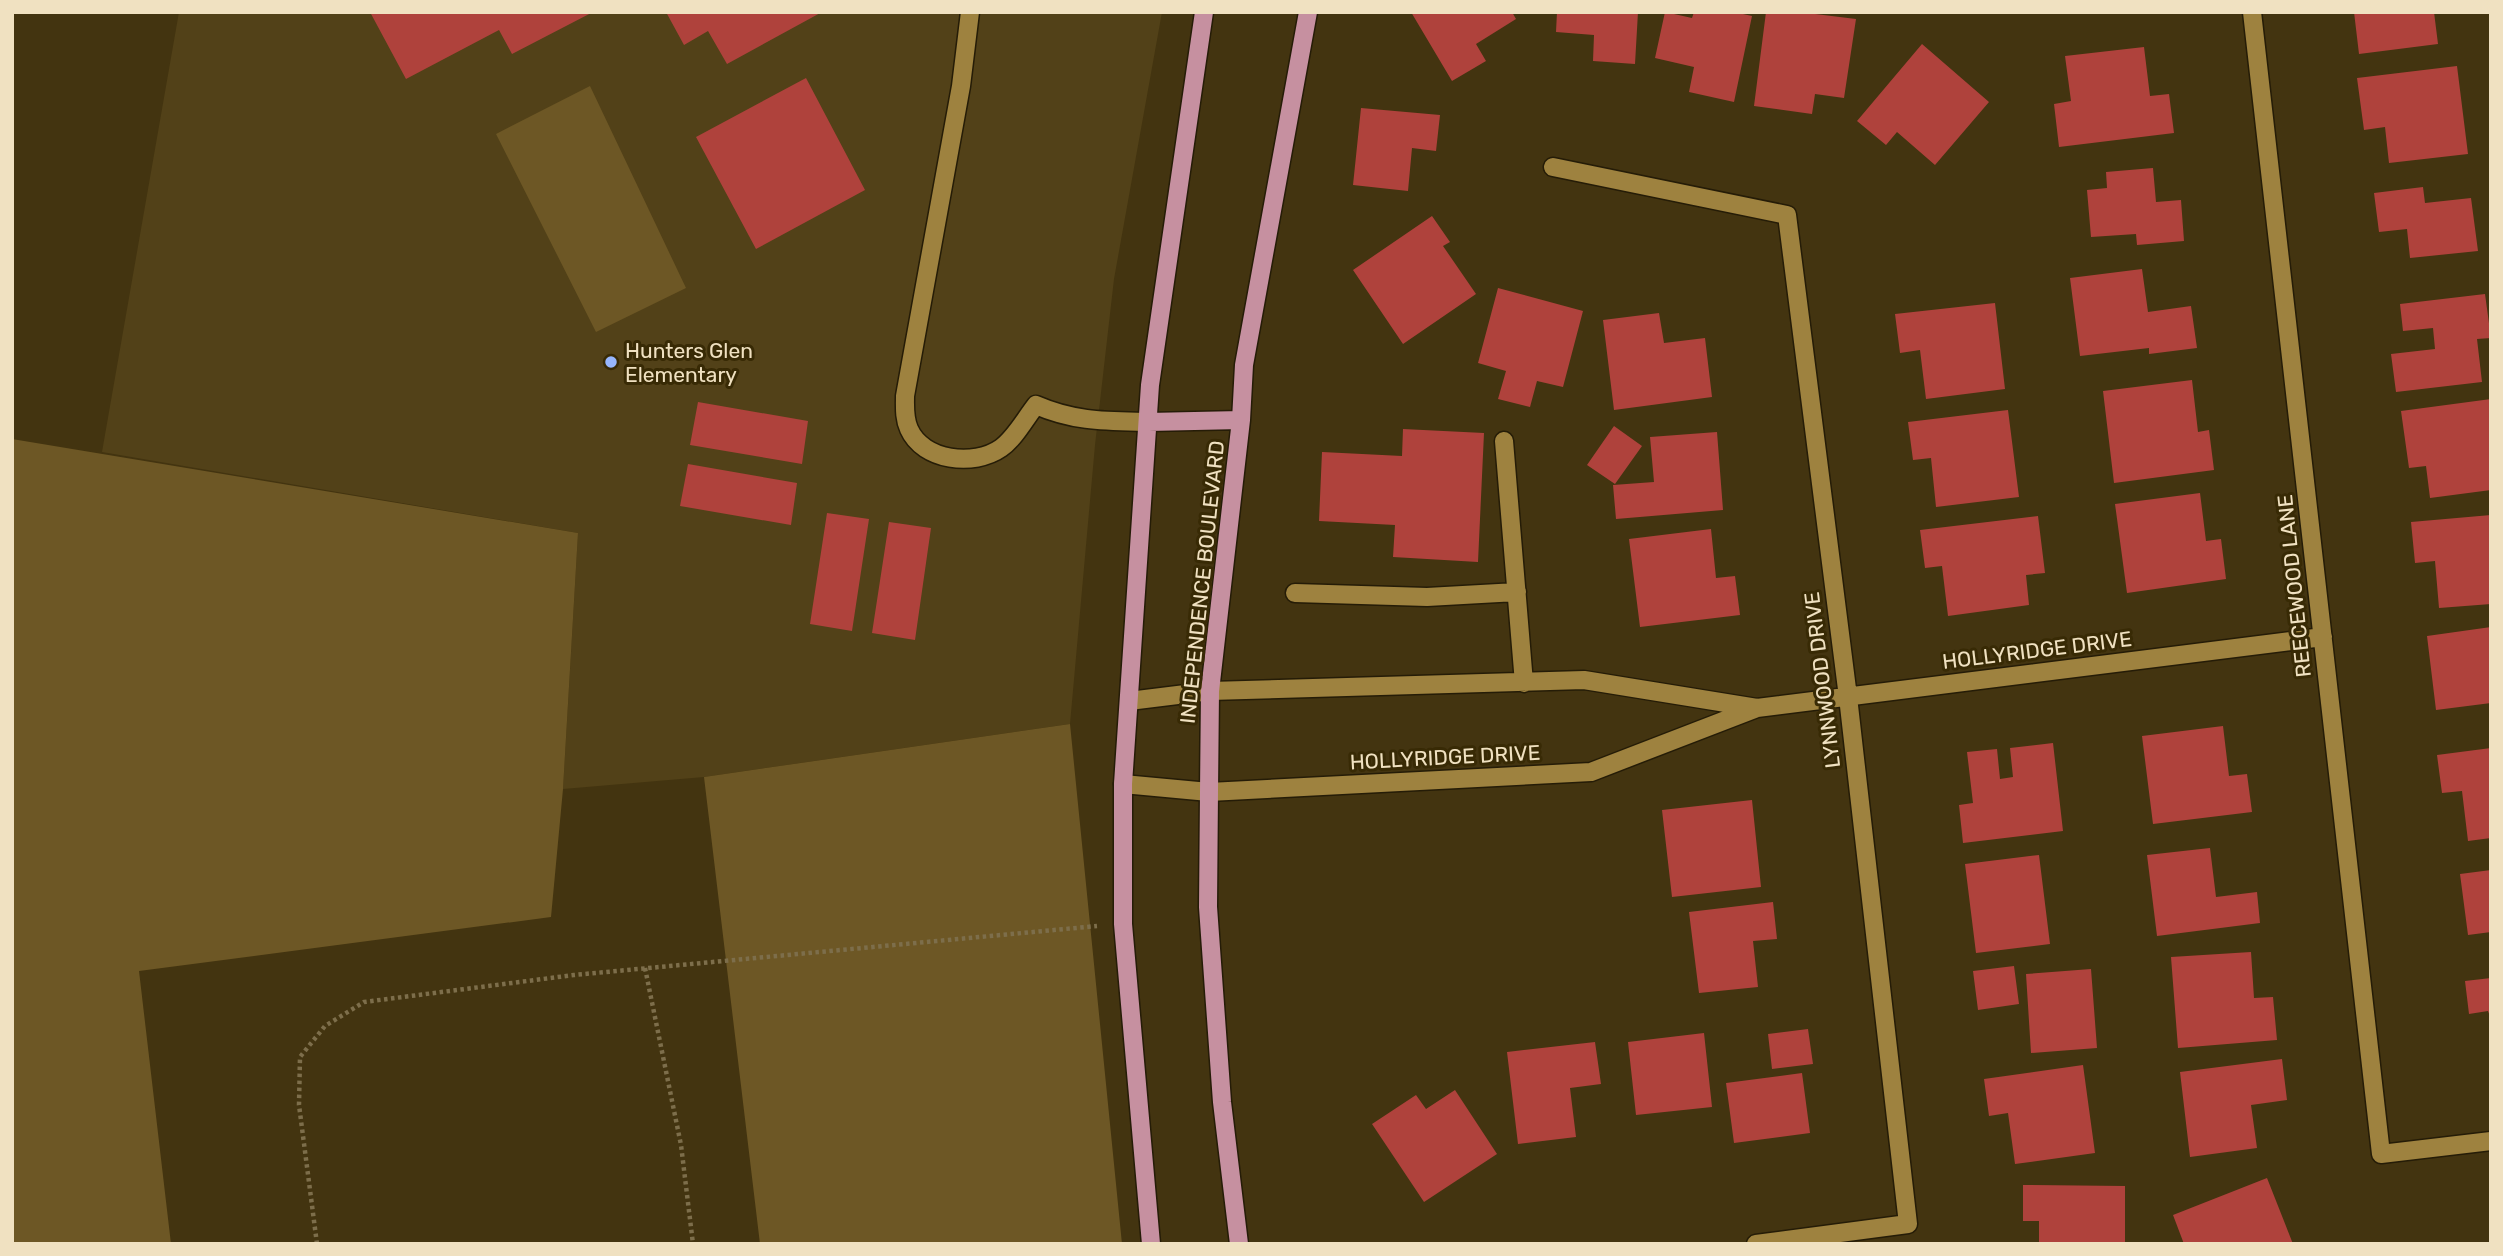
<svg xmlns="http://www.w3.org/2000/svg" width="2503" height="1256" viewBox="0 0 2503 1256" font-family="Rubik,sans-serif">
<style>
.built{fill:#524118}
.green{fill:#6d5725}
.building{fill:#af423c}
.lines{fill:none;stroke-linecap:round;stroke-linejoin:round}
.minor-casing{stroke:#251c07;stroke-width:21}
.major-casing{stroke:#251c07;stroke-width:21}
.path{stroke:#7d6e4b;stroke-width:4.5;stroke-dasharray:3.5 3.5;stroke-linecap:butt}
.minor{stroke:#9e823f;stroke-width:18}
.major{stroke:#c690a0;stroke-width:18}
.poi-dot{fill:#97b6fd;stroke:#382a05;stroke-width:2.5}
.labels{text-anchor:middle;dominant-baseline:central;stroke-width:6;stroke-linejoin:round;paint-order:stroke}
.poi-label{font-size:21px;fill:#f0e1c1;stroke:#382a05;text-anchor:start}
.street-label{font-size:21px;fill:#f0e1c1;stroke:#382a05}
</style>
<rect width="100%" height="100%" fill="#433410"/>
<!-- built -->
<path class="built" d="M 179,12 L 1162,12 L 1114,279 L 1095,445 L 1070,724 L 704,777 L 563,789 L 578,533 L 102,452 Z"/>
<!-- green -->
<path class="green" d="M 590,86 L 686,288 L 596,332 L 496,134 Z
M 12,439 L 578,533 L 563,789 L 551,917 L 139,971 L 171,1244 L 12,1244 Z
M 1070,724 L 1122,1244 L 760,1244 L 704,777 Z"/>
<!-- building -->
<path class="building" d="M 370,12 L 593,12 L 512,54 L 499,30 L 406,79 Z
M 666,12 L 822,12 L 727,64 L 708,31 L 684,45 Z
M 1411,12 L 1512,12 L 1516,19 L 1476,44 L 1486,61 L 1452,81 Z
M 1557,12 L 1638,12 L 1635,64 L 1593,61 L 1594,35 L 1556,32 Z
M 1665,12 L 1692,18 L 1694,12 L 1734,12 L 1752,16 L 1734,102 L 1689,92 L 1694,67 L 1655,58 Z
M 1766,12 L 1799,12 L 1856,19 L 1844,98 L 1815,94 L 1812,114 L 1754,106 Z
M 2354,12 L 2434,12 L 2438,44 L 2359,54 Z
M 1922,44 L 1989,102 L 1935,165 L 1897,132 L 1886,145 L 1857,121 Z
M 2144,47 L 2150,96 L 2169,94 L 2174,133 L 2059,147 L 2054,104 L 2071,101 L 2065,56 Z
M 2457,66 L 2468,154 L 2389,163 L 2385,127 L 2364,130 L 2357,78 Z
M 806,78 L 865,190 L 756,249 L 696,137 Z
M 1361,108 L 1440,115 L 1436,151 L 1412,148 L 1408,191 L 1353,185 Z
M 2153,168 L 2156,202 L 2181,200 L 2184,241 L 2137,245 L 2136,234 L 2091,237 L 2087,190 L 2107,188 L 2106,172 Z
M 2423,187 L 2425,203 L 2471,198 L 2478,251 L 2410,258 L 2407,229 L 2379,232 L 2374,193 Z
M 1432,216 L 1450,242 L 1443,246 L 1476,294 L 1403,344 L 1353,270 Z
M 2142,269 L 2148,312 L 2191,306 L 2197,348 L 2149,354 L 2149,348 L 2080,356 L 2070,278 Z
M 1498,288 L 1583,311 L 1563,387 L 1537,381 L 1530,407 L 1498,399 L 1506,371 L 1478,363 Z
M 2485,294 L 2491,338 L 2477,339 L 2482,382 L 2396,392 L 2391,354 L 2435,349 L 2433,328 L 2403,331 L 2400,304 Z
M 1995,303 L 2005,389 L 1926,399 L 1920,350 L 1900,353 L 1895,314 Z
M 1659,313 L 1664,343 L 1705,338 L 1712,397 L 1614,410 L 1603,320 Z
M 2192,380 L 2198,432 L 2209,430 L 2214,470 L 2114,483 L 2103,391 Z
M 2491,399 L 2491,490 L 2430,498 L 2426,466 L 2409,468 L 2401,411 Z
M 698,402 L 808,421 L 802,464 L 690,445 Z
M 2008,410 L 2019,497 L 1936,507 L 1931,458 L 1913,460 L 1908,422 Z
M 1614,426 L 1642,446 L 1615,484 L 1587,465 Z
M 1403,429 L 1484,433 L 1478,562 L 1393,557 L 1395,525 L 1319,521 L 1322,452 L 1402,456 Z
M 1717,432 L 1723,510 L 1616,519 L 1613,485 L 1654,482 L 1650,437 Z
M 688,464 L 797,483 L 791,525 L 680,506 Z
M 2200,493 L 2206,541 L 2221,539 L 2226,579 L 2127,593 L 2115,504 Z
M 827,513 L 869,519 L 852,631 L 810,624 Z
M 2491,515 L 2491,604 L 2439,608 L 2435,561 L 2415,563 L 2411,522 Z
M 2038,516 L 2045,573 L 2026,575 L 2029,605 L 1948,616 L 1942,566 L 1925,568 L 1920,530 Z
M 889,522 L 931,528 L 915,640 L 872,633 Z
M 1711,529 L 1716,578 L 1735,576 L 1740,615 L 1640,627 L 1629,539 Z
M 2491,627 L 2491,703 L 2436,710 L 2427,636 Z
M 2223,726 L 2229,776 L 2247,774 L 2252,812 L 2153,824 L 2142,736 Z
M 2053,743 L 2063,831 L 1963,843 L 1959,805 L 1973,803 L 1967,752 L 1997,749 L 2000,779 L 2013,777 L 2010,748 Z
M 2491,748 L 2491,838 L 2468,841 L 2462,791 L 2442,793 L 2437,755 Z
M 1752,800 L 1761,887 L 1672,897 L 1662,810 Z
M 2210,848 L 2216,897 L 2257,892 L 2260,923 L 2157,936 L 2147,855 Z
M 2039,855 L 2050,944 L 1976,953 L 1965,864 Z
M 2491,870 L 2491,932 L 2468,935 L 2460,874 Z
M 1773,902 L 1777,939 L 1753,941 L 1758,987 L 1699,993 L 1689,912 Z
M 2251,952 L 2254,998 L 2273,997 L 2277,1040 L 2178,1048 L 2171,957 Z
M 2014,966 L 2019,1004 L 1978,1010 L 1973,971 Z
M 2091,969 L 2097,1048 L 2031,1053 L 2026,974 Z
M 2491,978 L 2491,1019 L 2488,1011 L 2469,1014 L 2465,981 Z
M 1808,1029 L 1813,1064 L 1772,1069 L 1768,1034 Z
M 1704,1033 L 1712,1107 L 1636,1115 L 1628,1042 Z
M 1595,1042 L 1601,1084 L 1570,1088 L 1576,1137 L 1518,1144 L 1507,1052 Z
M 2282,1059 L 2287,1100 L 2251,1105 L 2257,1148 L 2190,1157 L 2180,1072 Z
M 2083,1065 L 2095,1153 L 2015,1164 L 2008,1113 L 1989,1116 L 1984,1079 Z
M 1802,1073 L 1810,1133 L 1734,1143 L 1726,1083 Z
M 1455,1090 L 1497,1154 L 1424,1202 L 1372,1124 L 1416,1095 L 1426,1109 Z
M 2267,1178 L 2293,1244 L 2184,1244 L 2173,1215 Z
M 2023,1185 L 2125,1186 L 2125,1244 L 2039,1244 L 2039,1221 L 2023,1221 Z"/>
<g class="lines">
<!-- minor casing -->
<g class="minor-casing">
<path id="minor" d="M 970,12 L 961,86 L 905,396 C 905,407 904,418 909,429 C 923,461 974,467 1001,448 C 1015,438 1025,419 1036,405 C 1075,422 1107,421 1148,422
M 2252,12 L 2381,1154 L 2491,1141
M 1553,167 L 1787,215 L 1848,697 L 1908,1224 L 1756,1244
M 1504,441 L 1524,683
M 1295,593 L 1427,597 L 1517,592
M 1129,701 L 1210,691 L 1584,680 L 1757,708
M 1123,784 L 1209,792 L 1591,772 L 1757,708 L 2323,637"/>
</g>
<!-- major casing -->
<g class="major-casing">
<path id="major" d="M 1148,422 L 1241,420
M 1151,1244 L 1123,924 L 1123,784 L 1150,385 L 1204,12
M 1239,1244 L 1222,1102 L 1208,907 L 1209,792 L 1210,691 L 1241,420 L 1244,365 L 1308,12"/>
</g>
<!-- path -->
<path class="path" d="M 645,968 L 681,1145 L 693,1244
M 317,1244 L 299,1105 L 300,1057 L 325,1026 L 364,1002 L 574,975 L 1097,926"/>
<!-- minor -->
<use href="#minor" class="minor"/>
<!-- major -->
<use href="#major" class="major"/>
</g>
<!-- markers -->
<circle class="poi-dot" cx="611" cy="362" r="7"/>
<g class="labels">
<!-- poi labels -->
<g class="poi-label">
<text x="625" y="350">Hunters Glen<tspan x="625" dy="24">Elementary</tspan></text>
</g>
<!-- street labels -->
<g class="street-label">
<text transform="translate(1202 582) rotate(-84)">INDEPENDENCE BOULEVARD</text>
<text transform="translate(2294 586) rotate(-96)">REECEWOOD LANE</text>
<text transform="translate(2037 650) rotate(-7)">HOLLYRIDGE DRIVE</text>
<text transform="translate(1822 680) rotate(-97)">LYNNWOOD DRIVE</text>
<text transform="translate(1445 757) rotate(-3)">HOLLYRIDGE DRIVE</text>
</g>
</g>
<!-- border -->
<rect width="2503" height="1256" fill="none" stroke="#f0e1c1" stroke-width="28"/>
</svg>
